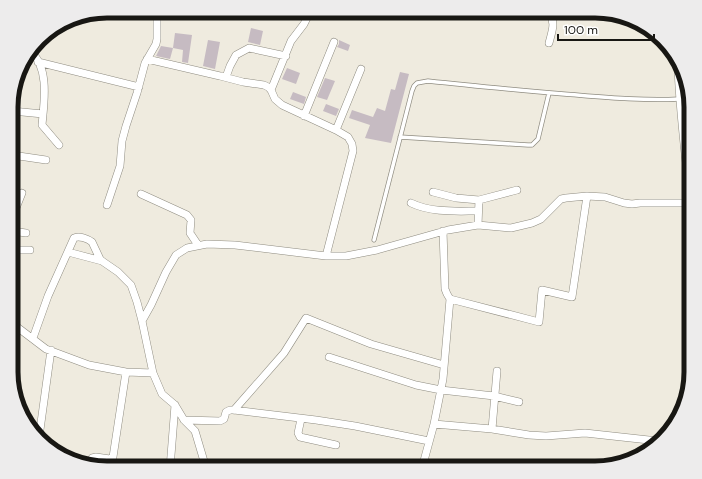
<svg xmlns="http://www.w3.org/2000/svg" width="702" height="479" viewBox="0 0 702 479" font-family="'DM Sans',sans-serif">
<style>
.building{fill:#c6bbc2}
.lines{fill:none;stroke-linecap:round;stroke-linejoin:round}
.lane-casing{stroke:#8f8c81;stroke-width:5}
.street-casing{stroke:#8f8c81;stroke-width:8}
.primary-casing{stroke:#8f8c81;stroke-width:12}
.lane{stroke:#fff;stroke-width:3.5}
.street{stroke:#fff;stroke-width:7}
.primary{stroke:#fff;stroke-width:11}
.rim{fill:none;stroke:#181713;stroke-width:5}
</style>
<rect width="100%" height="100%" fill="#efebdf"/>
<!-- building -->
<path class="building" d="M 251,28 L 263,31 L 260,45 L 248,42 Z
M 175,33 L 192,35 L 188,63 L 182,62 L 183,50 L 173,48 Z
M 208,40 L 220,42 L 215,69 L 203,66 Z
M 339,40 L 350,45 L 348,51 L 337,47 L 339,44 Z
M 161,46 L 173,48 L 170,59 L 156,56 Z
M 287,68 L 300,73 L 296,84 L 282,79 Z
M 400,72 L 409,74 L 391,143 L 365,138 L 370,125 L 349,118 L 352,110 L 373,117 L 377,108 L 385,111 L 391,89 L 395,90 Z
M 325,78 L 335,81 L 327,100 L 317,97 Z
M 293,92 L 306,97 L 304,104 L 290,99 Z
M 326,104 L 339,109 L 336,116 L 323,111 Z"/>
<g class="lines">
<!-- lane casing -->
<g class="lane-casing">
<path id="lane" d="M 400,137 L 528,145 L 532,145 L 538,139 L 549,93
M 374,240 L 412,91 L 414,86 L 417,83 L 428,81 C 473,86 518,90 564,94 C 602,97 641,101 679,99"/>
</g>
<!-- street casing -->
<g class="street-casing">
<path id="street" d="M 549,12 C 556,23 552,31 549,43
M 30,51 C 50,67 44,103 42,125 L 59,145
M 147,59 L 220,76 L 243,82 L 264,85 L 268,87 L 271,90 L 275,99 L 282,105 L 336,130 L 348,137 L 352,144 L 353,151 L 326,256
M 38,62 L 139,87
M 226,77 L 230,66 L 236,55 L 249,48 L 286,56
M 271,90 L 291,41 L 304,24 L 309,14
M 12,111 L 43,114
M 304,116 L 334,42
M 336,130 L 361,69
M 12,155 L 46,160
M 433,192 L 456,198 L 479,200
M 141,194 L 187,215 L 191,220 L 190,233 L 198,245
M 411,203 C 432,213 456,211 478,211
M 107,205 L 120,166 L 122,141 L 126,126 L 137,93 L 145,63 L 156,44 L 157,39 L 157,15
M 12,215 L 16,208 L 22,193
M 478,225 L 479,200 L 517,190
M 12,231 L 26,233
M 443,231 L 445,289 L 447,294 L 450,299
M 12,250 L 30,250
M 68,252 L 102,261
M 142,321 L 151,305 L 166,272 L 176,255 L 187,248 L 207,244 L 235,245 L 326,256 L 346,256 L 377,250 L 448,230 L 478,225 L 511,228 L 532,223 L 541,219 L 561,199 L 566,198 L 587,196 L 605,197 L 624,203 L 632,204 L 640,203 L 691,203
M 12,322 L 17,327 L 46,349 L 89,365 L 126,372 L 153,373
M 33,338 L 48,296 L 74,238 C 79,235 88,239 92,242 L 100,259 L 102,261 L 118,272 L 131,285 L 137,302 L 142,321 L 153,373 L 162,394 L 175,405 L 184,420 L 195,431 L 206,468
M 12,348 L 17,327
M 329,357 L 416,385 L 441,390 L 494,396 L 519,402
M 234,410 L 284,353 L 306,318 L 371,344 L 444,365
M 301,419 L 298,433 L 300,437 L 336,445
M 184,420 L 220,421 L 224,419 L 226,412 L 230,410 L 234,410 L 316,420 L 355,426 L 429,441
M 434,424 L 492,429 L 529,435 L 546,436 L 585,433 L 658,441
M 492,429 L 497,371
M 39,437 L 51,350
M 90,464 L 92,458 L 96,457 L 110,459 L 113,457 L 126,372
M 170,468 L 175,405
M 422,468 L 434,424 L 443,379 L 450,299 L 539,322 L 542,290 L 572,297 L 587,196"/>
</g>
<!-- primary casing -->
<g class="primary-casing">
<path id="primary" d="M 680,64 C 681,107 687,149 691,192
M 690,380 L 691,364"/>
</g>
<!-- lane -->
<use href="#lane" class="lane"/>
<!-- street -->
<use href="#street" class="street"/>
<!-- primary -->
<use href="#primary" class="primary"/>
</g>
<!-- crop -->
<path d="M0 0H702V479H0ZM107 18H595A89 89 0 0 1 684 107V372A89 89 0 0 1 595 461H107A89 89 0 0 1 18 372V107A89 89 0 0 1 107 18Z" fill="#edecec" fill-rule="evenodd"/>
<path class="rim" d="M107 18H595A89 89 0 0 1 684 107V372A89 89 0 0 1 595 461H107A89 89 0 0 1 18 372V107A89 89 0 0 1 107 18Z"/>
<!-- scale -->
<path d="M558 34v6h96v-6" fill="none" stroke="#181713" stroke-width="2"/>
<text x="564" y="34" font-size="12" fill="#181713" stroke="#ffffff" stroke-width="3" paint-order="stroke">100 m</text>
</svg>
